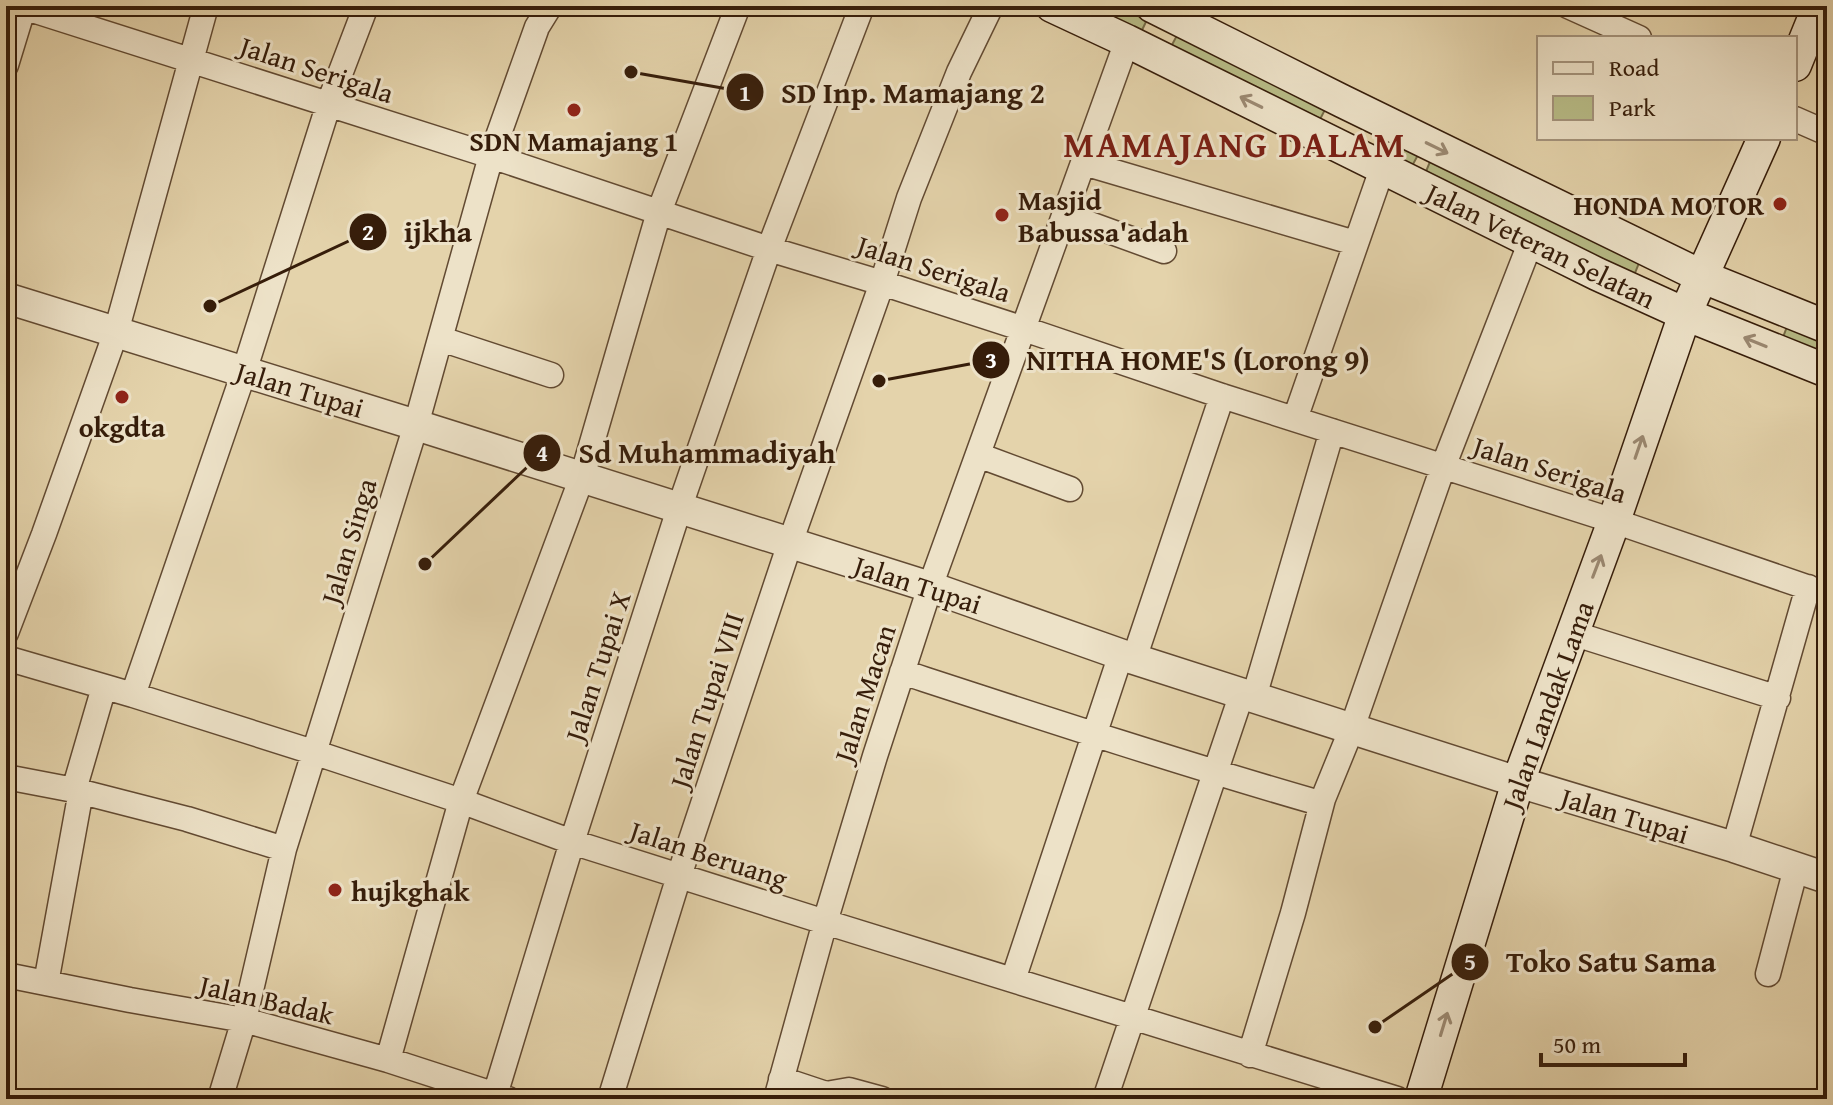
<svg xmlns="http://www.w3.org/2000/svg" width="1833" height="1105" viewBox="0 0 1833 1105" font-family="'Gentium Book Plus',serif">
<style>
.green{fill:#b7bb86;stroke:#766c48;stroke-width:2}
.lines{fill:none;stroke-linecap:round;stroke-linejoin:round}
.minor-casing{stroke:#624a32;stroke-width:27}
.tertiary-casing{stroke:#624a32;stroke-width:33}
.secondary-casing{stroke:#361d0a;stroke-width:35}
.minor{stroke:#ede2c8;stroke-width:24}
.tertiary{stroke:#ede2c8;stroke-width:30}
.secondary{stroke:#ede2c8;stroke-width:32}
.oneway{stroke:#9b8972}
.poi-dot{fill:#8f2418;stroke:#ede2c8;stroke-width:3}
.labels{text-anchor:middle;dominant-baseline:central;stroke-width:6;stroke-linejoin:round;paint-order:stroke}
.street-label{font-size:28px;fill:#361d0a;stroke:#ede2c8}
.poi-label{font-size:28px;font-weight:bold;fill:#361d0a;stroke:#ede2c8}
.district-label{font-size:36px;font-weight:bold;letter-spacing:2px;fill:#7a1f14;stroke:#ede2c8}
.leader{fill:none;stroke:#361d0a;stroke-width:3}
.callout-dot{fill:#361d0a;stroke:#ede2c8;stroke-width:3}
.mark-label{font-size:24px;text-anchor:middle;font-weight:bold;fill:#fff}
.callout-label{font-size:30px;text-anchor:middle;font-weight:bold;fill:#361d0a;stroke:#ede2c8;stroke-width:6;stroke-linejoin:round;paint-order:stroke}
</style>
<rect width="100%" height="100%" fill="#e4d3ab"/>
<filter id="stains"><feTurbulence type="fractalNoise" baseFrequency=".0025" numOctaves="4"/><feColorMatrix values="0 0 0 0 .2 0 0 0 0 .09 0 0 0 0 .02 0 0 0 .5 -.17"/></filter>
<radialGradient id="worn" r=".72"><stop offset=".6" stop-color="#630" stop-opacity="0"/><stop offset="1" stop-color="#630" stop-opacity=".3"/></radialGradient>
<!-- green -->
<path class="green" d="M 1078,6 L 1152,6 L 1153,7 L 1135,45 Z
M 1184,22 L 1332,96 L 1313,133 L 1164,60 Z
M 1390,125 L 1425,142 L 1405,179 L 1370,161 Z
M 1436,147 L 1645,248 L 1629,288 L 1420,186 Z
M 1792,313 L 1827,327 L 1827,360 L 1778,351 Z"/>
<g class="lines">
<!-- minor casing -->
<g class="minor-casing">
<path id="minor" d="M 20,6 L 491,156 L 769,249 L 882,283 L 1024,329 L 1222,396 L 1614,521 L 1827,594
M 1568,6 L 1639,38
M 6,65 L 24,6
M 1795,119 L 1827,133
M 1084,163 L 1355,243
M 1065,215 L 1164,251
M 441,339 L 551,375
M 1295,419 L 1382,169
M 978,455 L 1070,489
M 6,633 L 44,534 L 116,332 L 206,6
M 1572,633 L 1778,698
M 6,658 L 133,695 L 313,752 L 461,801 L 572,842 L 825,922 L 1397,1099
M 1134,659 L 1222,396
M 902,672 C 1040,717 1177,762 1316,802 L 1323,799 L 1352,728 L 1443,467 L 1531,241
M 133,695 L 244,372 L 329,103 L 366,6
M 1254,697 L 1332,431
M 6,777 L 74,790 L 187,819 L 284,849
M 74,790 L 104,687
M 1734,847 L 1808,587
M 1768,974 L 1796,868
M 6,975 L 130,1000 L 244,1020 L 388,1060 L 508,1099
M 1013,980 L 1121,654
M 46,983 L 81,791
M 1250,1055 L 1293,913 L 1323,799
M 388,1060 L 461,801 L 582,477 L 659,212 L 738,6
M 781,1079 L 826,1094 L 849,1090 L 882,1099
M 495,1095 L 572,842 L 679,509 L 769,249 L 862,6
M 220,1099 L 244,1020 L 284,849 L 416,425 L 491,156 L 537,27 L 550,6
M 610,1099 L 679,876 L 790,543 L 882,283 L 909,198 L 959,72 L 991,6
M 776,1099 L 825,922 L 875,756 L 930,587 L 1127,41
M 1105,1099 L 1242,693"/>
</g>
<!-- tertiary casing -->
<g class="tertiary-casing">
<path id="tertiary" d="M 6,298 L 416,425 L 930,587 L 1134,659 L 1518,782 L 1734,847 L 1827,878"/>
</g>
<!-- secondary casing -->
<g class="secondary-casing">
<path id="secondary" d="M 1052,6 L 1127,41 L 1597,274 L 1685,314 L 1827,371
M 1152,6 L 1342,101 L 1703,277 L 1827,327
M 1795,65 L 1819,6
M 1421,1099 L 1518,782 L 1614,521 L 1685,314 L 1764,138"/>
</g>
<!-- minor -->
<use href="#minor" class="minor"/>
<!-- tertiary -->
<use href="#tertiary" class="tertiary"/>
<!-- secondary -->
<use href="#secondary" class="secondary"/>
</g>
<!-- one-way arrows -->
<defs><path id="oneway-shaft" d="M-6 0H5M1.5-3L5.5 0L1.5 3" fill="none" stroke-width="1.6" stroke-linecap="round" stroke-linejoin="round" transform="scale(2)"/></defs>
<g class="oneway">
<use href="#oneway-shaft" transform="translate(1251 102) rotate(-154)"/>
<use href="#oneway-shaft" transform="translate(1437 148) rotate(26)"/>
<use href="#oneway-shaft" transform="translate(1755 342) rotate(-158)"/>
<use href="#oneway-shaft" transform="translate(1639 447) rotate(-71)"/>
<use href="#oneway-shaft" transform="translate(1597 566) rotate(-69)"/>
<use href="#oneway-shaft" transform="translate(1444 1024) rotate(-73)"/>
</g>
<!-- markers -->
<g class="poi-dot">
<circle cx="574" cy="110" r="8"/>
<circle cx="1780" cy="204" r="8"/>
<circle cx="1002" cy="215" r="8"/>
<circle cx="122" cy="397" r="8"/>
<circle cx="335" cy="890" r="8"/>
</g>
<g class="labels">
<!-- street labels -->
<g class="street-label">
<text transform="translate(317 69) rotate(18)">Jalan Serigala</text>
<text transform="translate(1541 245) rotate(26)">Jalan Veteran Selatan</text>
<text transform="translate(934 268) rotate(18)">Jalan Serigala</text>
<text transform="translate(300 389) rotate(17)">Jalan Tupai</text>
<text transform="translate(1550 469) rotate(18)">Jalan Serigala</text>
<text transform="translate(348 541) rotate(-73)">Jalan Singa</text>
<text transform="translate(918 584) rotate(18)">Jalan Tupai</text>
<text transform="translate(597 666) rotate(-72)">Jalan Tupai X</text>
<text transform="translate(864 693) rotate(-72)">Jalan Macan</text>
<text transform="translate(706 700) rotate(-72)">Jalan Tupai VIII</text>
<text transform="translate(1547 705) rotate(-70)">Jalan Landak Lama</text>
<text transform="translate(1625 815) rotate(17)">Jalan Tupai</text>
<text transform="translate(709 854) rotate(18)">Jalan Beruang</text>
<text transform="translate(267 999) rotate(13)">Jalan Badak</text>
</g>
<!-- poi labels -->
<g class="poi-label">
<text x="574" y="140">SDN Mamajang 1</text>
<text x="1018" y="199" text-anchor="start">Masjid<tspan x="1018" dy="32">Babussa'adah</tspan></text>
<text x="1764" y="204" text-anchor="end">HONDA MOTOR</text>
<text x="122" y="426">okgdta</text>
<text x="351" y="890" text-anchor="start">hujkghak</text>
</g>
<!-- district labels -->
<g class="district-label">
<text x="1235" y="143">MAMAJANG DALAM</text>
</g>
</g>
<!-- callouts -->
<path class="leader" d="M631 72L745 92M210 306L368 232M879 381L991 360M425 564L542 453M1375 1027L1470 962"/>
<g class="callout-dot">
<circle cx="631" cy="72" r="8"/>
<circle cx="210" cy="306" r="8"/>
<circle cx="879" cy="381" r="8"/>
<circle cx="425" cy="564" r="8"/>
<circle cx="1375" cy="1027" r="8"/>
<circle cx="745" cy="92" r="20"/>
<circle cx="368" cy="232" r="20"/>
<circle cx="991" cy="360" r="20"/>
<circle cx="542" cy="453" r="20"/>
<circle cx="1470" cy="962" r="20"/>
</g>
<g class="mark-label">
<text x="745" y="101">1</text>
<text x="368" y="240">2</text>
<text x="991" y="368">3</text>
<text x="542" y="461">4</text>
<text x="1470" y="970">5</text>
</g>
<g class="callout-label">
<text x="913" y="103">SD Inp. Mamajang 2</text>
<text x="438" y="242">ijkha</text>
<text x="1198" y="370">NITHA HOME'S (Lorong 9)</text>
<text x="707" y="463">Sd Muhammadiyah</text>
<text x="1611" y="972">Toko Satu Sama</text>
</g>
<!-- margin -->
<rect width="1833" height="1105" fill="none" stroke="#e4d3ab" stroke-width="32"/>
<rect x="8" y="8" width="1817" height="1089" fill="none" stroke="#361d0a" stroke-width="4"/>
<rect x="16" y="16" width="1801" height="1073" fill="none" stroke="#361d0a" stroke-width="2"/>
<!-- legend -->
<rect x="1537" y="36" width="260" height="104" fill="#ede2c8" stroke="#a4937c" stroke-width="2"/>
<rect x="1553" y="62" width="40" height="12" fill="#ede2c8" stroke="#a4937c" stroke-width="2"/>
<text x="1609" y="76" font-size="24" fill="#361d0a">Road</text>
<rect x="1553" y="96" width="40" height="24" fill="#b7bb86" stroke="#a4937c" stroke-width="2"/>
<text x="1609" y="116" font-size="24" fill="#361d0a">Park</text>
<!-- scale -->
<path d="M1541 1053v12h144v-12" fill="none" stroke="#361d0a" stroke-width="4"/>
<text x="1553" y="1053" font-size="24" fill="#361d0a" stroke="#ede2c8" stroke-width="6" paint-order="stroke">50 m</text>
<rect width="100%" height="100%" filter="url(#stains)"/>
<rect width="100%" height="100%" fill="url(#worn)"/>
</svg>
